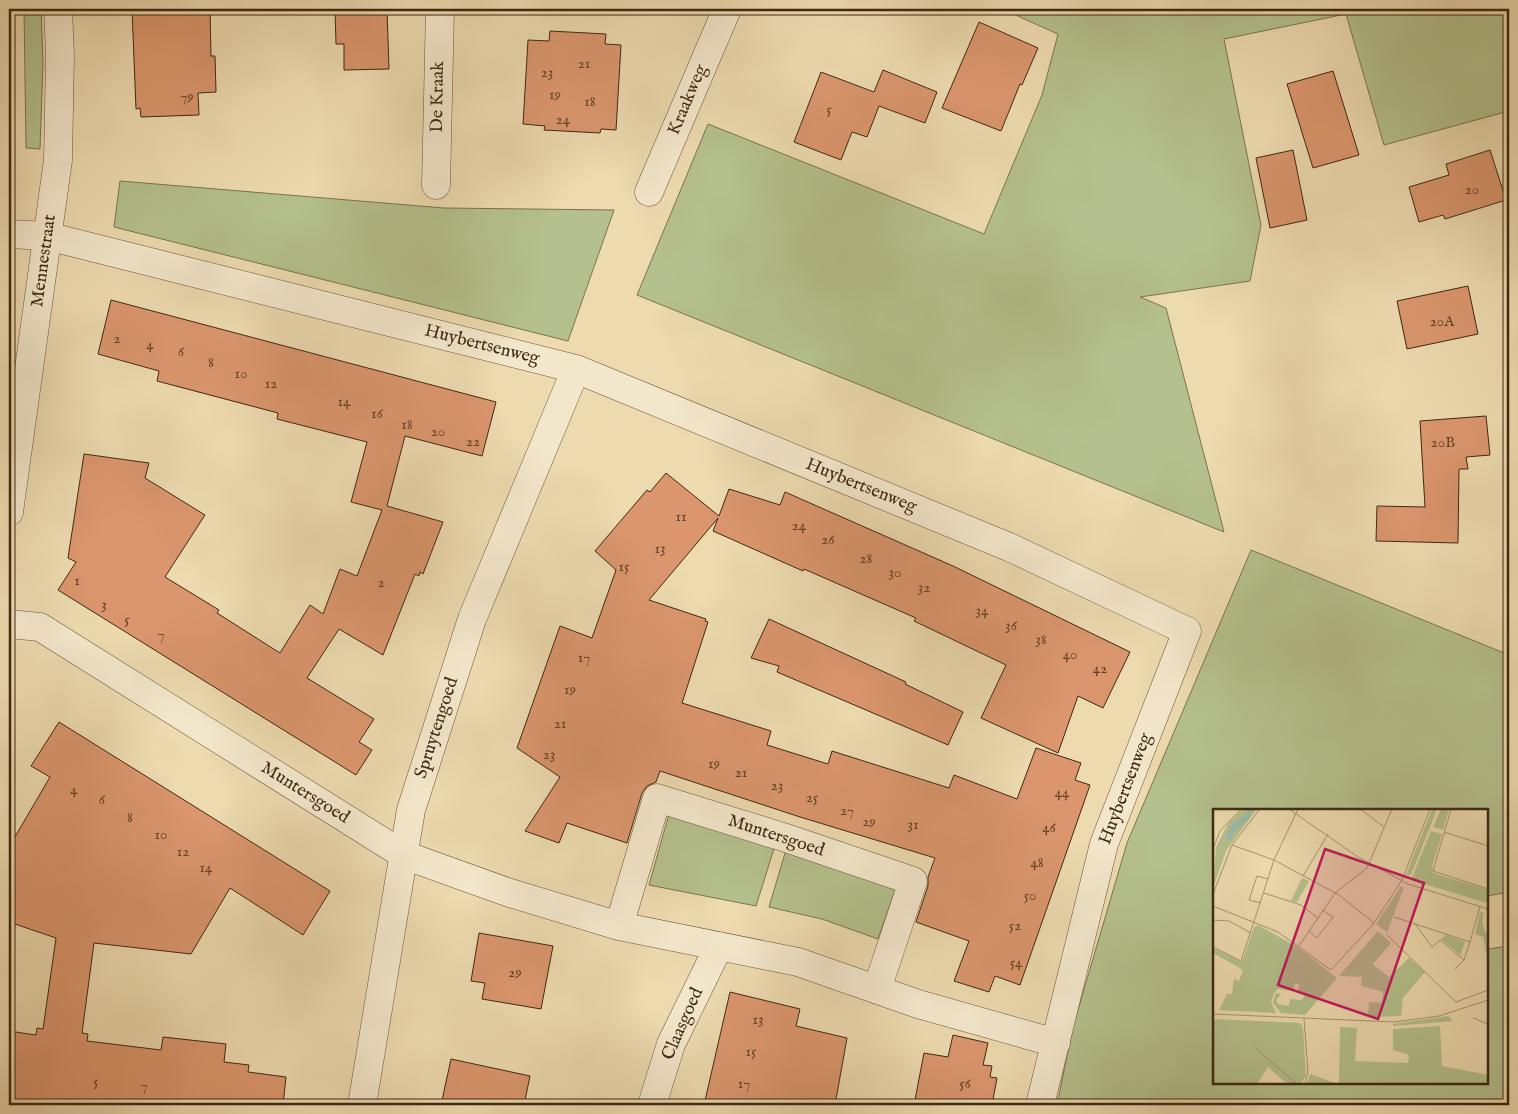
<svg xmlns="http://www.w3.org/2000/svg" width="1518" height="1114" viewBox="0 0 1518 1114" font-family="'IM FELL English',serif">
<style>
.green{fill:#b4c08d;stroke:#797450}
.building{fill:#db966d;stroke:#3e2813}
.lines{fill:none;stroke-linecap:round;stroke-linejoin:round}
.minor-casing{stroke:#6a543a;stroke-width:29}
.minor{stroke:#f3e7cb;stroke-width:28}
.labels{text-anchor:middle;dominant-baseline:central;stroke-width:4;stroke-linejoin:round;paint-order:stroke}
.number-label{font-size:15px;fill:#65442a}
.street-label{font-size:18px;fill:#3e2813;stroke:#f3e7cb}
.inset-road{fill:none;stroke:#a79371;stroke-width:1}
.view{fill:#c2185b;fill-opacity:0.15;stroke:#c2185b;stroke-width:2.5}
.inset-edge{fill:none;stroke:#3e2813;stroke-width:2.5}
</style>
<rect width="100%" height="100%" fill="#eddaaf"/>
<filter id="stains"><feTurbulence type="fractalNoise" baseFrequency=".004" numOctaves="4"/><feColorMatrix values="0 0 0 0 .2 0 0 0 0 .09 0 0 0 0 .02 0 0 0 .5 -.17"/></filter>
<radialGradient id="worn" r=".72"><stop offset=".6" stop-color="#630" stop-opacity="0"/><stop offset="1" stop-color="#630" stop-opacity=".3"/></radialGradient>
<!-- green -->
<path class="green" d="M 24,9 L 41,9 L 43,63 L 40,149 L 26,148 Z
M 1002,9 L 1502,9 L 1509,30 L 1509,111 L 1384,145 L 1346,14 L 1224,39 L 1261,225 L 1250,281 L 1140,297 L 1166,308 L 1224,532 L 637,295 L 708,124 L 984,234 L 1042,95 L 1058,34 Z
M 120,181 L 444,208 L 614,210 L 568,341 L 114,227 Z
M 1251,550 L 1509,655 L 1509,892 L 1487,896 L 1487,810 L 1214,810 L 1214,1083 L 1487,1083 L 1487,949 L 1509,946 L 1509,1105 L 1057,1105 L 1073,1027 L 1127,843 Z
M 671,807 L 777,839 L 756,906 L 649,885 Z
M 788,843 L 899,879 L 878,939 L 822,919 L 769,907 Z"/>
<!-- building -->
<path class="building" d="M 132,9 L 210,9 L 211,56 L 215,56 L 216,92 L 198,93 L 199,115 L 141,117 L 140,108 L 136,109 Z
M 335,9 L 387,9 L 389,69 L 344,70 L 344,44 L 336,44 Z
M 979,22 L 1038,48 L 1022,85 L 1020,84 L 1001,131 L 942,108 Z
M 550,31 L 606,34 L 605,44 L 621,45 L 616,130 L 601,129 L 600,133 L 544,130 L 545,126 L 523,124 L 528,40 L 549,41 Z
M 883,70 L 937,92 L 925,123 L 879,106 L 867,137 L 852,132 L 841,160 L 794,142 L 821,72 L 874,92 Z
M 1333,71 L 1359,155 L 1313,168 L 1287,84 Z
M 1293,150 L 1307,220 L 1270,228 L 1256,158 Z
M 1490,150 L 1506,200 L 1445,219 L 1443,215 L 1419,222 L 1409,187 L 1449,175 L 1446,164 Z
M 1468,286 L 1478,334 L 1407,349 L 1397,301 Z
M 111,300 L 496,402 L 482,456 L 405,436 L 387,506 L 443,522 L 423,574 L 420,572 L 419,576 L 415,574 L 383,655 L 339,629 L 307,678 L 374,719 L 359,742 L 372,750 L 356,775 L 58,590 L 76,562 L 68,558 L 84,454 L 149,463 L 145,478 L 205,515 L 165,577 L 219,610 L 217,613 L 280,653 L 310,605 L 323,614 L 340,569 L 357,576 L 382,510 L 351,502 L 367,442 L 277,419 L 278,413 L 157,381 L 159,371 L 98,354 Z
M 1486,416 L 1490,455 L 1466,457 L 1468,469 L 1459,469 L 1458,543 L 1376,541 L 1377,506 L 1425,507 L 1420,421 Z
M 666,473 L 719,516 L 729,489 L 780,505 L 785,492 L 953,566 L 1130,652 L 1103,708 L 1078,696 L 1058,753 L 981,718 L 1006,665 L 914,621 L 916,618 L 804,569 L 803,571 L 713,531 L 718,518 L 649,600 L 706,619 L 705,621 L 708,622 L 682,703 L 771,731 L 767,745 L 828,764 L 832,751 L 949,788 L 954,775 L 1017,799 L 1036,748 L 1081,763 L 1075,780 L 1090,785 L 1020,985 L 995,976 L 989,992 L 954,981 L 969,941 L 916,922 L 928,886 L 928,877 L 935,858 L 800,817 L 660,771 L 656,782 L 647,786 L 642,793 L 627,843 L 567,823 L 559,843 L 525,831 L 560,777 L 517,748 L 560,626 L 592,638 L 616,570 L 595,551 L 647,490 L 650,492 Z
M 769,619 L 906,682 L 905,684 L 963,712 L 948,745 L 777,672 L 779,666 L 751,658 Z
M 59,722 L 330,891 L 303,935 L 230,888 L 191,954 L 94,943 L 82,1033 L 88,1034 L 87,1041 L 161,1050 L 163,1037 L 226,1044 L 224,1062 L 249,1065 L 248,1072 L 286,1077 L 283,1105 L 9,1105 L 9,1031 L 36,1035 L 37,1028 L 43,1029 L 56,938 L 9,922 L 9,847 L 50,777 L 31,766 Z
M 479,933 L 553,946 L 541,1009 L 482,999 L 485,983 L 471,981 Z
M 730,992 L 800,1009 L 796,1026 L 847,1038 L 835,1105 L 704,1105 Z
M 953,1035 L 988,1043 L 983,1065 L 992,1066 L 990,1077 L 997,1078 L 992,1105 L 914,1105 L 924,1053 L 948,1057 Z
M 451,1059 L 530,1076 L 524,1105 L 441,1105 Z"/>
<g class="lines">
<!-- minor casing -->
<g class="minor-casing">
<path id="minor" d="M 436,185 L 440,9
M 649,192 L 727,9
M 9,234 L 47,236 L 576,369 L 1009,547 L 1187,631 L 1104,844 L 1040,1105
M 9,512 L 58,160 L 60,55 L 58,9
M 9,624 L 40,627 L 404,855 L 510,893 L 619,926 L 798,962 L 918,1004 L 1056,1043
M 619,926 L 657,798 L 783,837 L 913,881 L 877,989
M 362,1105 L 411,810 L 472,619 L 576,369
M 652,1105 L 671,1044 L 719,946"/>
</g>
<!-- minor -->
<use href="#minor" class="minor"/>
</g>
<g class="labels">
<!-- number labels -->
<g class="number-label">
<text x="584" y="63">21</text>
<text x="547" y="72">23</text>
<text x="555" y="94">19</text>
<text x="187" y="96">79</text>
<text x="590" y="101">18</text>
<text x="829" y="109">5</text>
<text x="563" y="119">24</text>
<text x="1472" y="189">20</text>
<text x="1442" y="321">20A</text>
<text x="117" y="338">2</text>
<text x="150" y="344">4</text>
<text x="181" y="351">6</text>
<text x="211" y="362">8</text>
<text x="241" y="373">10</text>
<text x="271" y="383">12</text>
<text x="344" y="401">14</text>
<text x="377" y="413">16</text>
<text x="407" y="424">18</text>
<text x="438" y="431">20</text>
<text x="473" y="441">22</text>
<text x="1443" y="442">20B</text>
<text x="681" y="516">11</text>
<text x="799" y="525">24</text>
<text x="828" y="539">26</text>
<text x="660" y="548">13</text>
<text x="866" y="558">28</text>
<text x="624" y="566">15</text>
<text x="895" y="572">30</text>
<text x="77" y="580">1</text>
<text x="381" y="582">2</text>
<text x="924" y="587">32</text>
<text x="104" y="604">3</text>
<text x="982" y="610">34</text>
<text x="127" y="619">5</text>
<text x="1011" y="625">36</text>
<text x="161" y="634">7</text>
<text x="1041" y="639">38</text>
<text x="1070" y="654">40</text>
<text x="584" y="657">17</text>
<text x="1100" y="668">42</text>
<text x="570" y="689">19</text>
<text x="560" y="723">21</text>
<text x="549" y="754">23</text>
<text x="714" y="763">19</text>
<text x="741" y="772">21</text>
<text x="777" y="785">23</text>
<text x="74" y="789">4</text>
<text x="1062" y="792">44</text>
<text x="812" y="797">25</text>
<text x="102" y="799">6</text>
<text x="847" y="810">27</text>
<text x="130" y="817">8</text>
<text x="869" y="821">29</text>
<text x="913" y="824">31</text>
<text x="1049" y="827">46</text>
<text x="161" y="834">10</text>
<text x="183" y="851">12</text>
<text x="1037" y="862">48</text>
<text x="206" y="867">14</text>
<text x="1030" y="895">50</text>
<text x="1015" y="925">52</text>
<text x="1016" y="962">54</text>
<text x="515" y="972">29</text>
<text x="758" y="1019">13</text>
<text x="751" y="1051">15</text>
<text x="96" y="1081">5</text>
<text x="744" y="1083">17</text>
<text x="965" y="1083">56</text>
<text x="144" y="1085">7</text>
</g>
<!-- street labels -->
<g class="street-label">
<text transform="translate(438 97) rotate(-89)">De Kraak</text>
<text transform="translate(688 100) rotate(-67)">Kraakweg</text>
<text transform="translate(44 261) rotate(-82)">Mennestraat</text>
<text transform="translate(482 345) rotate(14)">Huybertsenweg</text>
<text transform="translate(861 486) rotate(22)">Huybertsenweg</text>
<text transform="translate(437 728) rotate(-72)">Spruytengoed</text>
<text transform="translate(1126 789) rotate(-69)">Huybertsenweg</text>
<text transform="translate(305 793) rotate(32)">Muntersgoed</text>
<text transform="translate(776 836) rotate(18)">Muntersgoed</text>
<text transform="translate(683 1024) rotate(-66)">Claasgoed</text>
</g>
</g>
<!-- overview -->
<g transform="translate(1213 809)">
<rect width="275" height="275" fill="#eddaaf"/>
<path d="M 30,0 L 44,0 L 13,42 L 0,79 L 3,38 L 16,13 ZM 219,0 L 224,0 L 198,66 L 193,66 ZM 228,0 L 236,0 L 230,21 L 220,18 ZM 218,22 L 229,25 L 219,58 L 220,64 L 275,81 L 274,94 L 198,71 ZM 89,69 L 96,72 L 84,93 L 78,92 ZM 188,77 L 191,79 L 174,123 L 163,115 ZM 267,103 L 271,104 L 269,112 L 272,123 L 275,123 L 275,153 L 270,128 L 262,125 ZM 45,116 L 86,139 L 124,169 L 92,206 L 68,204 L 60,194 L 63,184 L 68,185 L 63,191 L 65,195 L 76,197 L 77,190 L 89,191 L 92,186 L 85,183 L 86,175 L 82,174 L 80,182 L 65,180 L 61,184 L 58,193 L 63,204 L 6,201 L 14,185 L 19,185 L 21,170 L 26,172 L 30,161 L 0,144 L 0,139 L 29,153 L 41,118 ZM 165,122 L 178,134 L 160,155 L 176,168 L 196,149 L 212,163 L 190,189 L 188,207 L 155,208 L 156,193 L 169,194 L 170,183 L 148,177 L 149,168 L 126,167 ZM 233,126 L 252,133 L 247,146 L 228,130 ZM 235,207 L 240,212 L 180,217 L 180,215 ZM 0,210 L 87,214 L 90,219 L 93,267 L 88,275 L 74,275 L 55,258 L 44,275 L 0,275 ZM 227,217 L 229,257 L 275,266 L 275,275 L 126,275 L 127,218 L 144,219 L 142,252 L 195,254 L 196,246 L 180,241 L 180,220 ZM 97,265 L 125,275 L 94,275 Z" fill="#b4c08d"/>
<path d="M 34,0 L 39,0 L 36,9 L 20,24 L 18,31 L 12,30 L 20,14 L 33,7 Z" fill="#9abab0"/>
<path class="inset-road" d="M 76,0 L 145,48 L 195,75 L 275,100M 147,0 L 171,18M 238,0 L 220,62 L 275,80M 231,23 L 275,37M 19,36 L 61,51 L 126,86 L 161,114M 0,40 L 7,22 L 28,0M 90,67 L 115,25M 51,84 L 88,96 L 105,109M 0,85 L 19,36 L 47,0M 48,94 L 36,91 L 44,67 L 55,70M 0,97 L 65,123 L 118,161 L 161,114 L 189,71 L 217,0M 181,108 L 257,133 L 251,151 L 242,160M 0,111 L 16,112 L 38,124M 202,115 L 219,138 L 227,131 L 251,151M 96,122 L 104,129 L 120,108 L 109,101M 174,126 L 243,193 L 275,181M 257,133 L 267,97M 86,137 L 122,84 L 154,59 L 179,0M 0,138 L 28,152 L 61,51 L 85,0M 0,205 L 181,213 L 226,207 L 275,191M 260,209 L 275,215M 91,210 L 95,263 L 92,275M 41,238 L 84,275"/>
<path class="view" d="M 112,40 L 211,74 L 165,210 L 65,176 Z"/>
<rect width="275" height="275" class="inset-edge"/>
</g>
<!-- margin -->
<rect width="1518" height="1114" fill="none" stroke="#eddaaf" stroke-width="30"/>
<rect x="10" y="10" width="1498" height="1094" fill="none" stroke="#3e2813" stroke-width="2.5"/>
<rect x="15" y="15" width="1488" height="1084" fill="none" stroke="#3e2813"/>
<rect width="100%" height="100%" filter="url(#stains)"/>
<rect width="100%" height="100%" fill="url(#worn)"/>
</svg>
